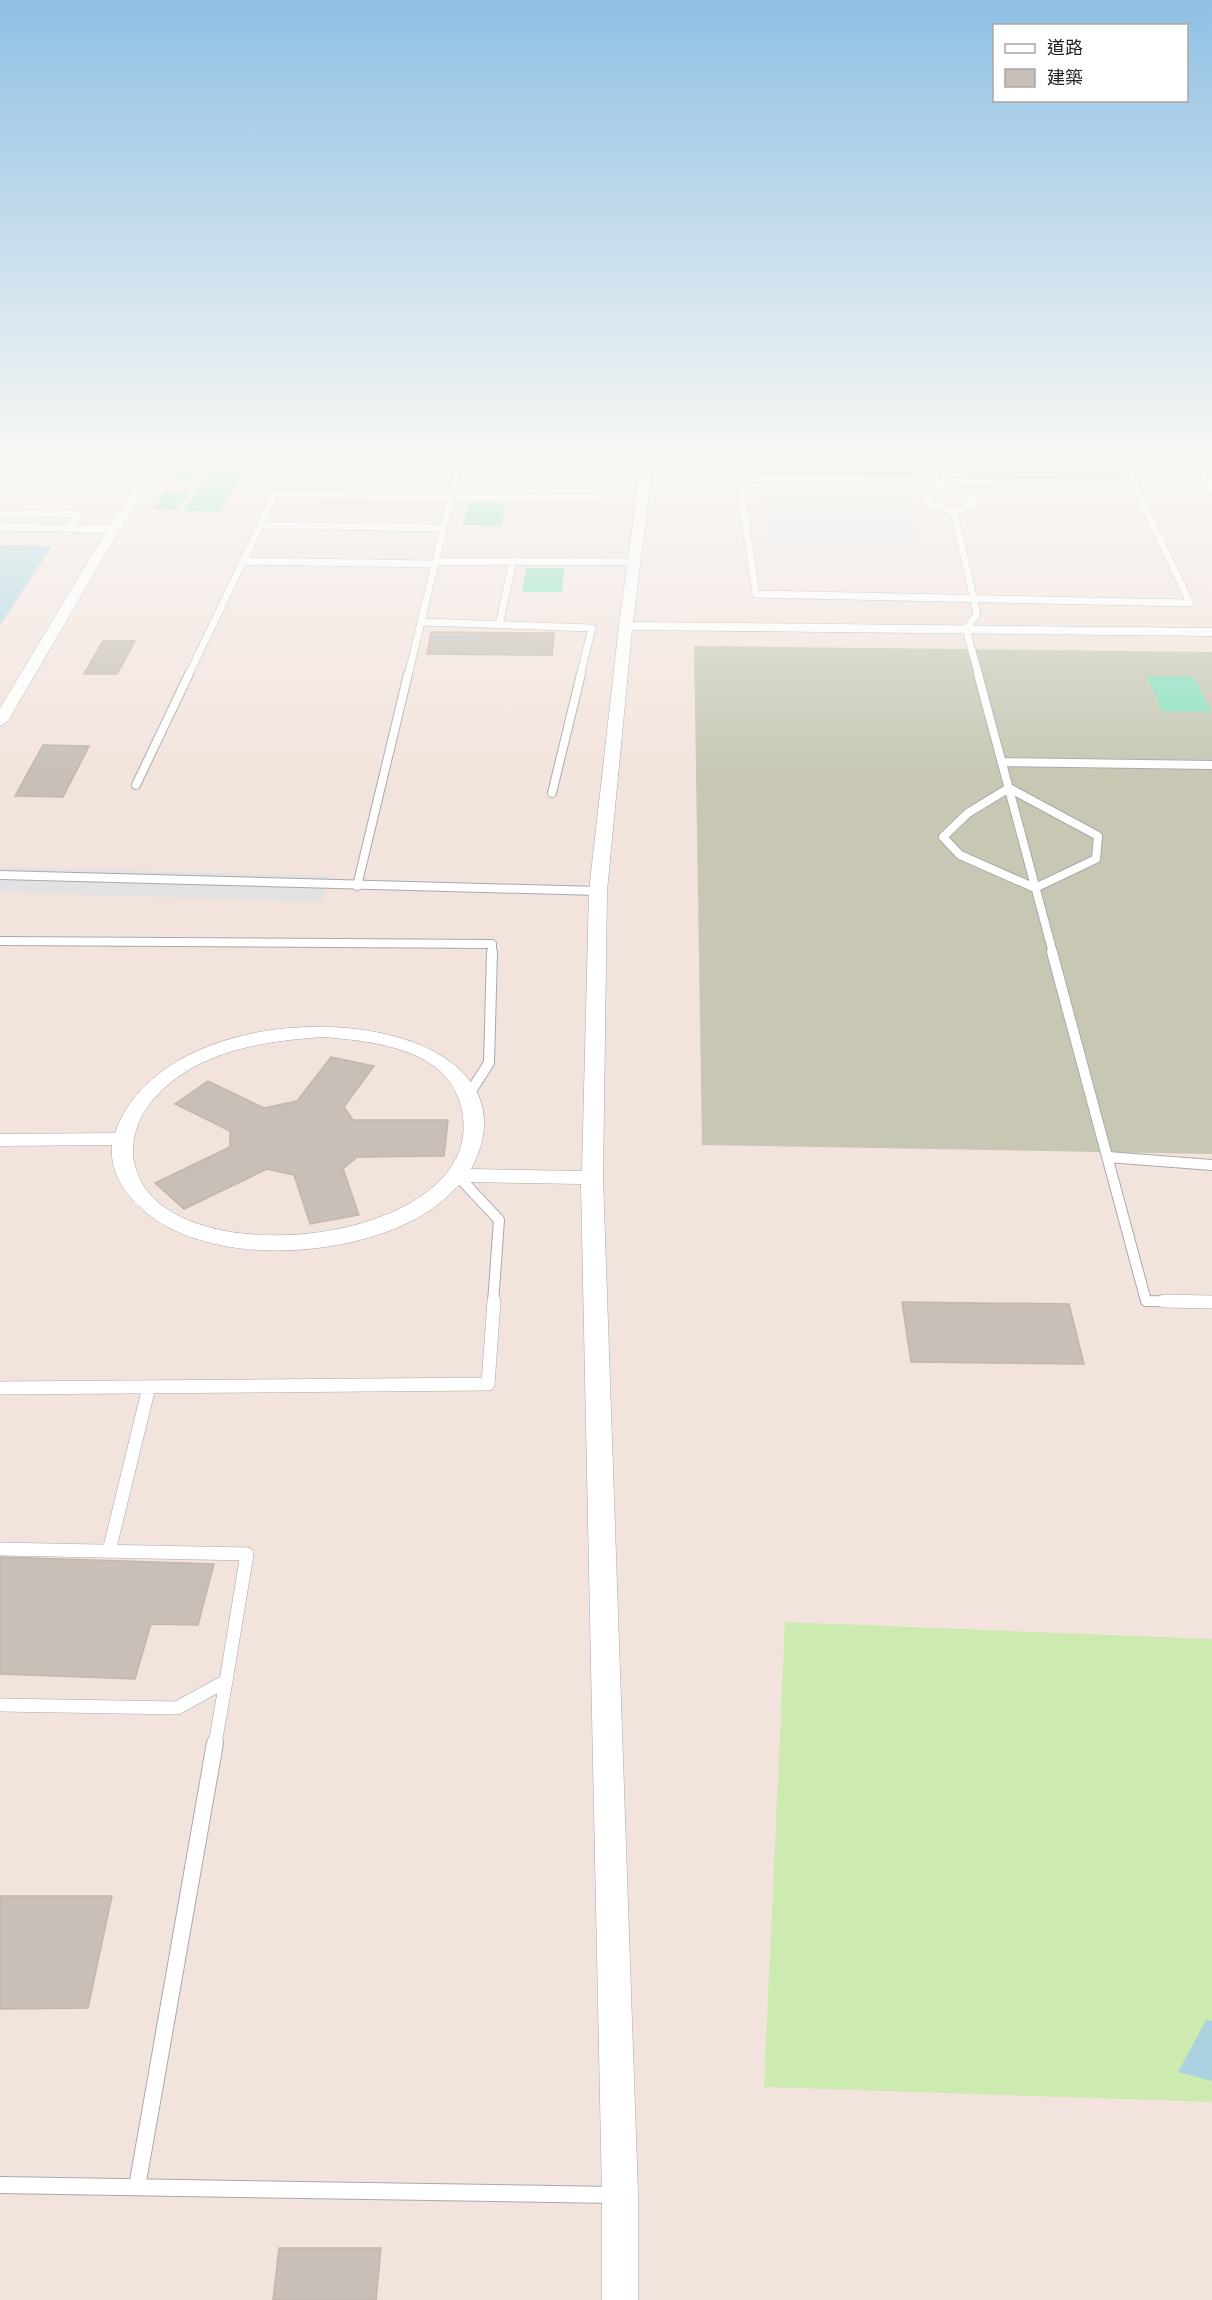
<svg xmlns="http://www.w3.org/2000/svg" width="1212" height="2300" viewBox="0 0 1212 2300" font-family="'Exo 2','Noto Sans TC',sans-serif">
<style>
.military{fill:#f3e3dd}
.construction{fill:#c7c7b4}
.grass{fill:#cdebb0}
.pitch{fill:#88e0be}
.parking{fill:#e2e2e2}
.water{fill:#aad3df}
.building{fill:#c7bfb8;stroke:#c4b6ab;stroke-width:1.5}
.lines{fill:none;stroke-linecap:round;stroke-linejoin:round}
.lane-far4-casing{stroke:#a9a9a9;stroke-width:8}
.lane-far3-casing{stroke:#a9a9a9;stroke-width:10}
.lane-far2-casing{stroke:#a9a9a9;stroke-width:12}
.lane-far1-casing{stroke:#a9a9a9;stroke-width:14}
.lane-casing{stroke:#a9a9a9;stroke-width:18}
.street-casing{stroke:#a9a9a9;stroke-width:1}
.lane-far4{stroke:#fff;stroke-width:7}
.lane-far3{stroke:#fff;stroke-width:8}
.lane-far2{stroke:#fff;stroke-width:10}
.lane-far1{stroke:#fff;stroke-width:13}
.lane{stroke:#fff;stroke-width:16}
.street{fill:#fff;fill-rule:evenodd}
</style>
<rect width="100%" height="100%" fill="#f2efe9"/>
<!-- military -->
<path class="military" d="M 0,455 L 1212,455 L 1212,2300 L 0,2300 Z"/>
<!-- construction -->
<path class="construction" d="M 694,646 L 1212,652 L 1212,1154 L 702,1145 Z"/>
<!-- grass -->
<path class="grass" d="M 785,1622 L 1212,1639 L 1212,2102 L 764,2087 Z"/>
<!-- pitch -->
<path class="pitch" d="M 216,462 L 250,462 L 219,512 L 183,511 Z
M 183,463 L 208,463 L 195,481 L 170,480 Z
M 166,491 L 190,491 L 176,510 L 152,509 Z
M 469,502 L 506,503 L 501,526 L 463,525 Z
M 526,568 L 564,568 L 562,592 L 522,592 Z
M 1147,676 L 1194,677 L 1211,712 L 1162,711 Z"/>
<!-- parking -->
<path class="parking" d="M 760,485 L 906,487 L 922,546 L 766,544 Z
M 0,867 L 329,876 L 321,902 L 0,892 Z"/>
<!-- water -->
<path class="water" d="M 0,545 L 52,546 L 0,625 Z
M 1206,2020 L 1212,2021 L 1212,2081 L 1178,2072 Z"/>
<!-- building -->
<path class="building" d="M 758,455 L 780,455 L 780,463 L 889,465 L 887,455 L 911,455 L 915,476 L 759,473 Z
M 962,455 L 979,455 L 984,469 L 1099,471 L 1092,455 L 1109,455 L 1121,479 L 968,477 Z
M 431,632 L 554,633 L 552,655 L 427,654 Z
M 103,641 L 135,641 L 117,674 L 84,674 Z
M 43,745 L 89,746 L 63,797 L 15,796 Z
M 331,1057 L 374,1066 L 344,1107 L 353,1120 L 448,1120 L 444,1156 L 357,1157 L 343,1169 L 359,1215 L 310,1224 L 294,1175 L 267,1169 L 184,1209 L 155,1183 L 230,1147 L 230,1131 L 175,1104 L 208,1081 L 264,1108 L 297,1101 Z
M 902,1302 L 1069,1304 L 1084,1364 L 911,1362 Z
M 0,1557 L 214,1564 L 198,1625 L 151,1624 L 135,1679 L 0,1674 Z
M 0,1896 L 112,1896 L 88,2008 L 0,2009 Z
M 279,2248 L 381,2248 L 376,2300 L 273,2300 Z"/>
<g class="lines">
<!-- lane-far4 casing -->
<g class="lane-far4-casing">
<path id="lane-far4" d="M 746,455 L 739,478 L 756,594 L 1190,603 L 1120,455
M 940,455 L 946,481
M 1191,455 L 1212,491
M 739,478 L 1134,484
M 946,481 L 977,502 L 954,512 L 924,500 Z
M 954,512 L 977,614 L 966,629 L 979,676
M 0,513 L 79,514 L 69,529
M 260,525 L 444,528
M 0,527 L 114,529
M 242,561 L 435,564
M 436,561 L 634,562
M 421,622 L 592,628 L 580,676
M 499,625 L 513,561
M 188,676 L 275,495 L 603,498
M 408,676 L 459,464"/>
</g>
<!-- lane-far3 casing -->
<g class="lane-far3-casing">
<path id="lane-far3" d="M 978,674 L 1053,953
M 1002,762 L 1212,765
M 136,785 L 189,674
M 1009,788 L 1098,836 L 1096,859 L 1035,888 L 960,855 L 943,837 L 968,813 Z
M 552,793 L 581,674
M 0,875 L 598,891
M 357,886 L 408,674
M 0,941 L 492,944 L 492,953"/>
</g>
<!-- lane-far2 casing -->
<g class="lane-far2-casing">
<path id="lane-far2" d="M 1052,952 L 1146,1301 L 1212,1302
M 469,1094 L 489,1063 L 492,952
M 1108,1157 L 1212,1165
M 457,1175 L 499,1220 L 493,1303"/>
</g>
<!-- lane-far1 casing -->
<g class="lane-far1-casing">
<path id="lane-far1" d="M 1164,1301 L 1212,1302
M 0,1388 L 488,1384 L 494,1301
M 0,1549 L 247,1554 L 226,1681 L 177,1708 L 0,1705
M 109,1551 L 149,1387
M 215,1744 L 226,1681"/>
</g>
<!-- lane casing -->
<g class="lane-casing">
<path id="lane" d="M 0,2185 L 614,2195
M 137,2187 L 215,1743"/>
</g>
<!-- street casing -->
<g class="street-casing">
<path id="street" d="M 157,455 L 168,455 L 124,522 L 8,721 L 0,726 L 0,708 L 112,522 Z
M 642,455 L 654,455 L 633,622 L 1212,628 L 1212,636 L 632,630 L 607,891 L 603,1178 L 638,2195 L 638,2300 L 602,2300 L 602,2195 L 581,1184 L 462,1182 C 450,1194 439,1205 424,1214 C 351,1259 203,1269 139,1206 C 122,1189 110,1170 112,1145 L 0,1146 L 0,1134 L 115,1133 C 169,972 560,1002 471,1169 L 582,1171 L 589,891 L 619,626 ZM 324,1037 C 369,1041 439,1047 458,1097 C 512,1242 164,1286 135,1166 C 129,1144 137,1119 151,1102 C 193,1051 262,1041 324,1037 Z"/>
</g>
<!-- lane-far4 -->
<use href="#lane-far4" class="lane-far4"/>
<!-- lane-far3 -->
<use href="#lane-far3" class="lane-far3"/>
<!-- lane-far2 -->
<use href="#lane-far2" class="lane-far2"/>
<!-- lane-far1 -->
<use href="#lane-far1" class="lane-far1"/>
<!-- lane -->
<use href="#lane" class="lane"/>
<!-- street -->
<use href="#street" class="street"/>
</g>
<!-- sky -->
<linearGradient id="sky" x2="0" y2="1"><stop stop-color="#8fc0e4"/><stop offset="0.59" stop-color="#f9f8f5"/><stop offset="1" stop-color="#f9f8f5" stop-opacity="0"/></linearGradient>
<rect width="1212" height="777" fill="url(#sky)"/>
<!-- legend -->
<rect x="993" y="24" width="195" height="78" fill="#ffffff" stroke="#a7a7a7" stroke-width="1.5"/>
<rect x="1005" y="44" width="30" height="9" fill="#ffffff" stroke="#a7a7a7" stroke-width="1.5"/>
<text x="1047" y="54" font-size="18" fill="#222222">道路</text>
<rect x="1005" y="69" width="30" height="18" fill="#c7bfb8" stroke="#a7a7a7" stroke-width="1.5"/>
<text x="1047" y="84" font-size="18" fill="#222222">建築</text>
</svg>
